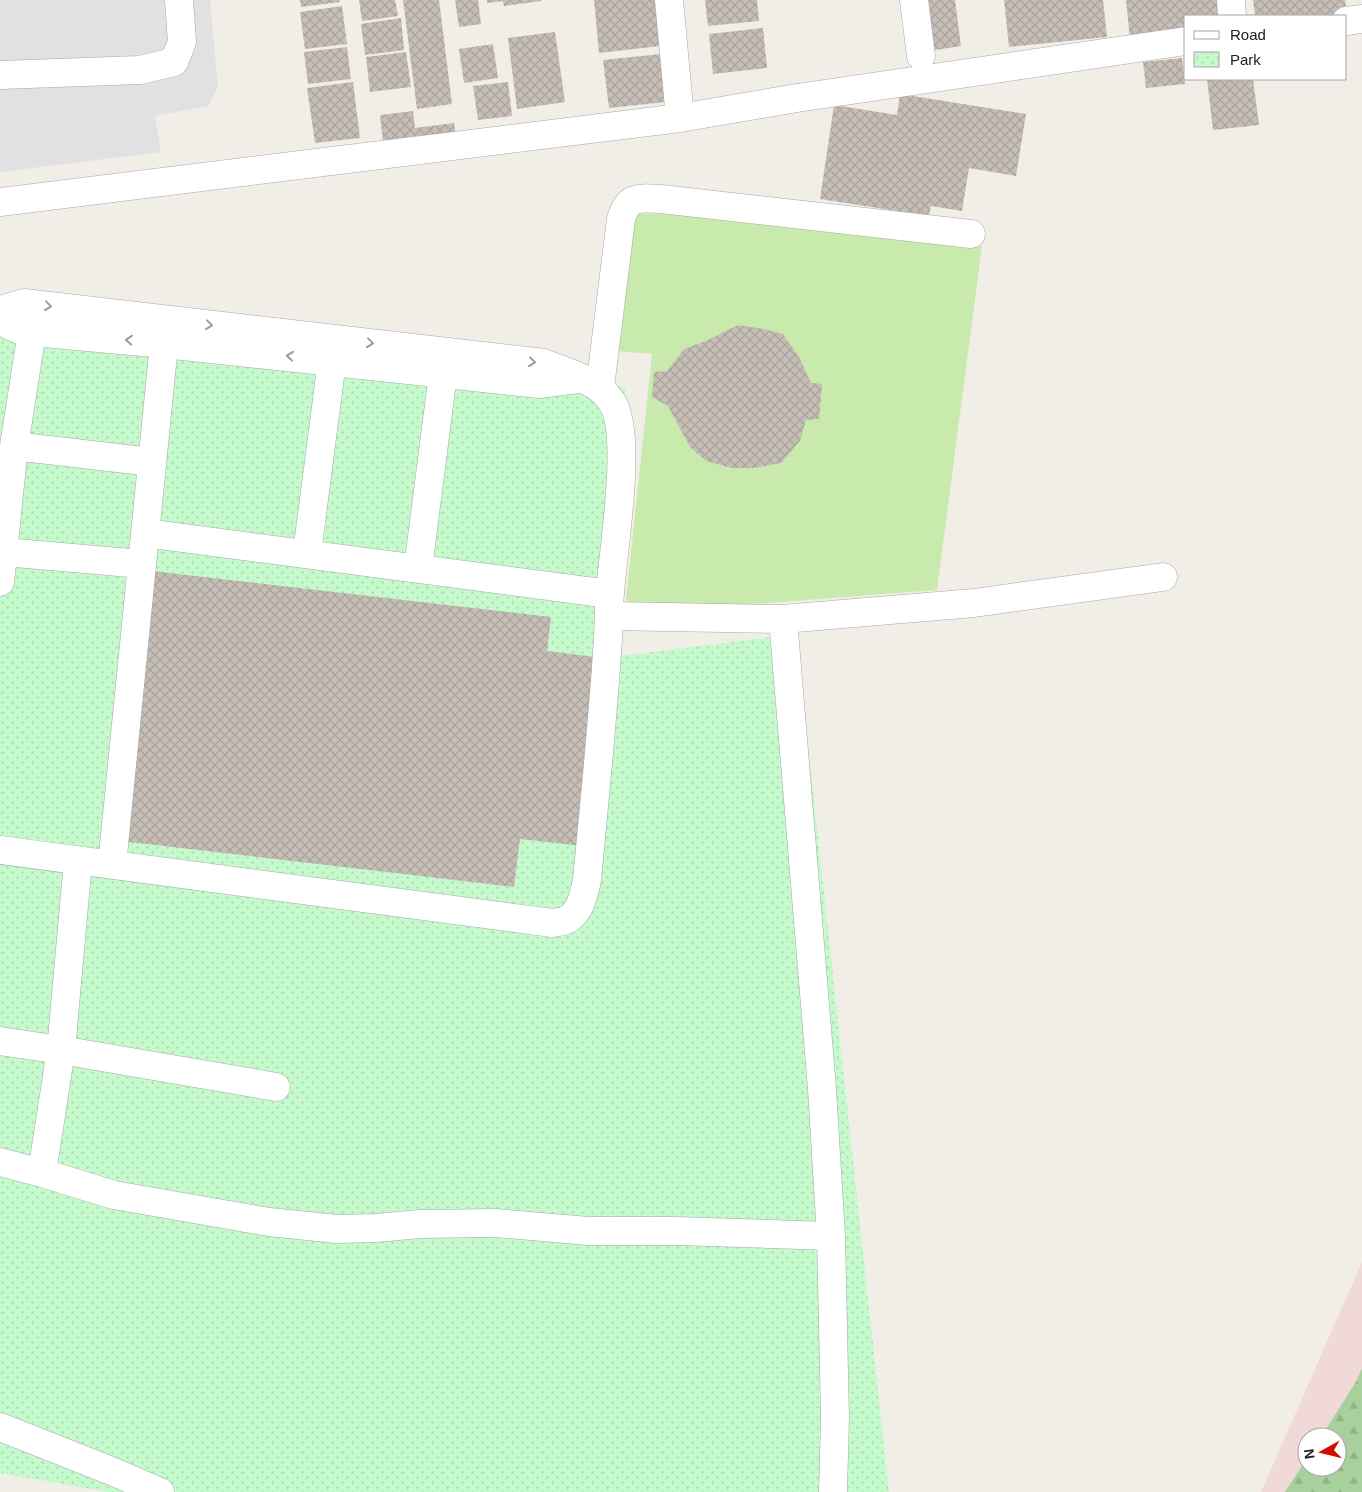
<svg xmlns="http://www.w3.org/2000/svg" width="1362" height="1492" viewBox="0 0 1362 1492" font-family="Helvetica,sans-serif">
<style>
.commercial{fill:#f1d9d7;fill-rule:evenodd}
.grass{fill:#c8ebad}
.forest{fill:url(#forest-firs)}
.park{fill:url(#park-dots)}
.parking{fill:#e1e1e1}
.building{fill:url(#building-cross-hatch)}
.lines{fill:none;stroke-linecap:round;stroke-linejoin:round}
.minor-casing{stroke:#a8a8a8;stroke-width:29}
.minor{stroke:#fff;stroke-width:28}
.oneway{stroke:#9b9b9b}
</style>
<defs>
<pattern id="forest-firs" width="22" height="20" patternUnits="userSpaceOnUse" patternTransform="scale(1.25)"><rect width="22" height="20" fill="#a8d09c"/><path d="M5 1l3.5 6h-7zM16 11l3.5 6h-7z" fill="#90b286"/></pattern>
<pattern id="park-dots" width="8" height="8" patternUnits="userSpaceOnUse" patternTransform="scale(1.25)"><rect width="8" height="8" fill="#c5facc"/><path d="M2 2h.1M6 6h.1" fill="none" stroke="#a9d6af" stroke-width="1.8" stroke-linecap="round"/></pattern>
<pattern id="building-cross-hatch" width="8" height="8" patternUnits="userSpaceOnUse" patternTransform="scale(1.25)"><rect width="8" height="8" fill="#c6beb6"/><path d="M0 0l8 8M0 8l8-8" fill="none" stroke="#aaa39c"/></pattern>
</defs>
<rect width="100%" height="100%" fill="#f1eee7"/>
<!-- commercial -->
<path class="commercial" d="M 1362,1262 L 1362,1492 L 1261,1492 ZM 1307,1437 L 1337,1437 L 1337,1467 L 1307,1467 Z"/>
<!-- grass -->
<path class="grass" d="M 633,213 L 795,219 L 982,246 L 937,590 L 639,613 L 626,600 L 652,354 L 617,351 Z"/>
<!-- forest -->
<path class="forest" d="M 1362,1368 L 1362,1492 L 1285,1492 L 1307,1458 L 1307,1467 L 1337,1467 L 1337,1437 L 1321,1437 L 1357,1380 Z"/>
<!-- park -->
<path class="park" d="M 0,300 L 626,387 L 604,658 L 796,634 L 889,1492 L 109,1492 L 0,1473 Z"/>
<!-- parking -->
<path class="parking" d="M 0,0 L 210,0 L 218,87 L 208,106 L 155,116 L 161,152 L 0,172 Z"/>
<!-- building -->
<path class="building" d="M 300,0 L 339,0 L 340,2 L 301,7 Z
M 359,0 L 395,0 L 398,16 L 362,21 Z
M 403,0 L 439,0 L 452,104 L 417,109 Z
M 455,0 L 478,0 L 481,24 L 459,27 Z
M 487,0 L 541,0 L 541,1 L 504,6 L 503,1 L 487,3 Z
M 594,0 L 655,0 L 660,46 L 599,53 Z
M 705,0 L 757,0 L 759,21 L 708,26 Z
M 922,0 L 955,0 L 961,46 L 929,51 Z
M 1004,0 L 1103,0 L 1107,37 L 1009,47 Z
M 1126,0 L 1217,0 L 1218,16 L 1186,16 L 1186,33 L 1130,39 Z
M 1253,0 L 1345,0 L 1347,16 L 1255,16 Z
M 342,6 L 347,44 L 305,49 L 300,12 Z
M 401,18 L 404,50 L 365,55 L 361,24 Z
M 763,28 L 767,68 L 713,74 L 709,34 Z
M 555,32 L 565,102 L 517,109 L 508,38 Z
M 493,44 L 498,78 L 464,83 L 459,49 Z
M 347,47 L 351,79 L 308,84 L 304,52 Z
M 406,52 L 411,87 L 370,92 L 366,57 Z
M 661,54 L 666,102 L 609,108 L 603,60 Z
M 1182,58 L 1185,84 L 1146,88 L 1143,62 Z
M 1207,79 L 1253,79 L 1259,125 L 1213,130 Z
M 353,82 L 360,138 L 315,143 L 307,88 Z
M 508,82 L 512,116 L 478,120 L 473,86 Z
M 900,94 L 1026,114 L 1016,176 L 969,168 L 962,211 L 931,206 L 929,216 L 820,199 L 834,105 L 897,115 Z
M 413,111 L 415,128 L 454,123 L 457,140 L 384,150 L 380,115 Z
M 738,325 L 764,329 L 783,334 L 799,357 L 811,383 L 822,384 L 819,419 L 806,420 L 800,441 L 781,463 L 754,468 L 732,468 L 706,461 L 690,447 L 668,406 L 652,397 L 654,372 L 667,371 L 684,349 L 708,340 Z
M 152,571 L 551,617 L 547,651 L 604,658 L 582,846 L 520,839 L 514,887 L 121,841 Z"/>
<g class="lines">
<!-- minor casing -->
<g class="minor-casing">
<path id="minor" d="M 669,0 L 680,118
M 914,0 L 921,56
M 1231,0 L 1232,16
M 1346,21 L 1362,19
M 0,75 L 140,70 L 174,62 L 182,42 L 179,0
M 0,202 L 680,118 L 797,98 L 1186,41
M 0,310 L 24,303 L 544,363 C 567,373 597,379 612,402 C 633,434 613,551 610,593 C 608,613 609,633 607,653 C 602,729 594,805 587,880 C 584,894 581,911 568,919 C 564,922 557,922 552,923 L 0,850
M 0,321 L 22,331 L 164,344 L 539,384 L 578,379
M 600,387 L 621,219 C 628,195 639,198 661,199 L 971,234
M 14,446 L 152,462
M 145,533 L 609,594
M 4,552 L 142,564
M 307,553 L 332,361
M 418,568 L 443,374
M 0,582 L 14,446 L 32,332
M 610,616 L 783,619 L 974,603 L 1163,577
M 783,619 L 822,1089 L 831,1236 L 835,1418 L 833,1492
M 112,865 L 164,344
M 0,1041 L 61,1050 L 276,1087
M 0,1162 L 42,1173 L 114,1195 L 269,1222 L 337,1229 L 376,1228 L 420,1224 L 496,1223 L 588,1231 L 677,1231 L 831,1236
M 42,1173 L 61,1050 L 78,861
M 0,1427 L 114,1472 L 160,1492"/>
</g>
<!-- minor -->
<use href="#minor" class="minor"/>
</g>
<!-- one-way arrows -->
<defs><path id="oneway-chevron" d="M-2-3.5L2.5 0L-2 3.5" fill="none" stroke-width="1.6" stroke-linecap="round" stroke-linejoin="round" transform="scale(1.25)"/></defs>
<g class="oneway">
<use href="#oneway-chevron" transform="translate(48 306) rotate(7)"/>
<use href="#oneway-chevron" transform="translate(209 325) rotate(7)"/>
<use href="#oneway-chevron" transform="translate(129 340) rotate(-175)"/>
<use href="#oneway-chevron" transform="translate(370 343) rotate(7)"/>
<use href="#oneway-chevron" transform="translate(290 356) rotate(-174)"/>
<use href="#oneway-chevron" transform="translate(532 362) rotate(7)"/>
</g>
<!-- legend -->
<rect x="1184" y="15" width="162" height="65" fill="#ffffff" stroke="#a6a6a6"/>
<rect x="1194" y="31" width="25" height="8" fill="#ffffff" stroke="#a6a6a6"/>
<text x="1230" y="40" font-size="15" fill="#212121">Road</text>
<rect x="1194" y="52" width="25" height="15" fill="url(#park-dots)" stroke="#a6a6a6"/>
<text x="1230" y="65" font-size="15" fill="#212121">Park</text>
<!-- north arrow -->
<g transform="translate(1322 1452) rotate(262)"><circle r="24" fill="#ffffff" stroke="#a6a6a6"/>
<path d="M0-4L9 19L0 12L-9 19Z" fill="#d10b00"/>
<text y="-8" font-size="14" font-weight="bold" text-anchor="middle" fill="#212121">N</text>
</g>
</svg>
